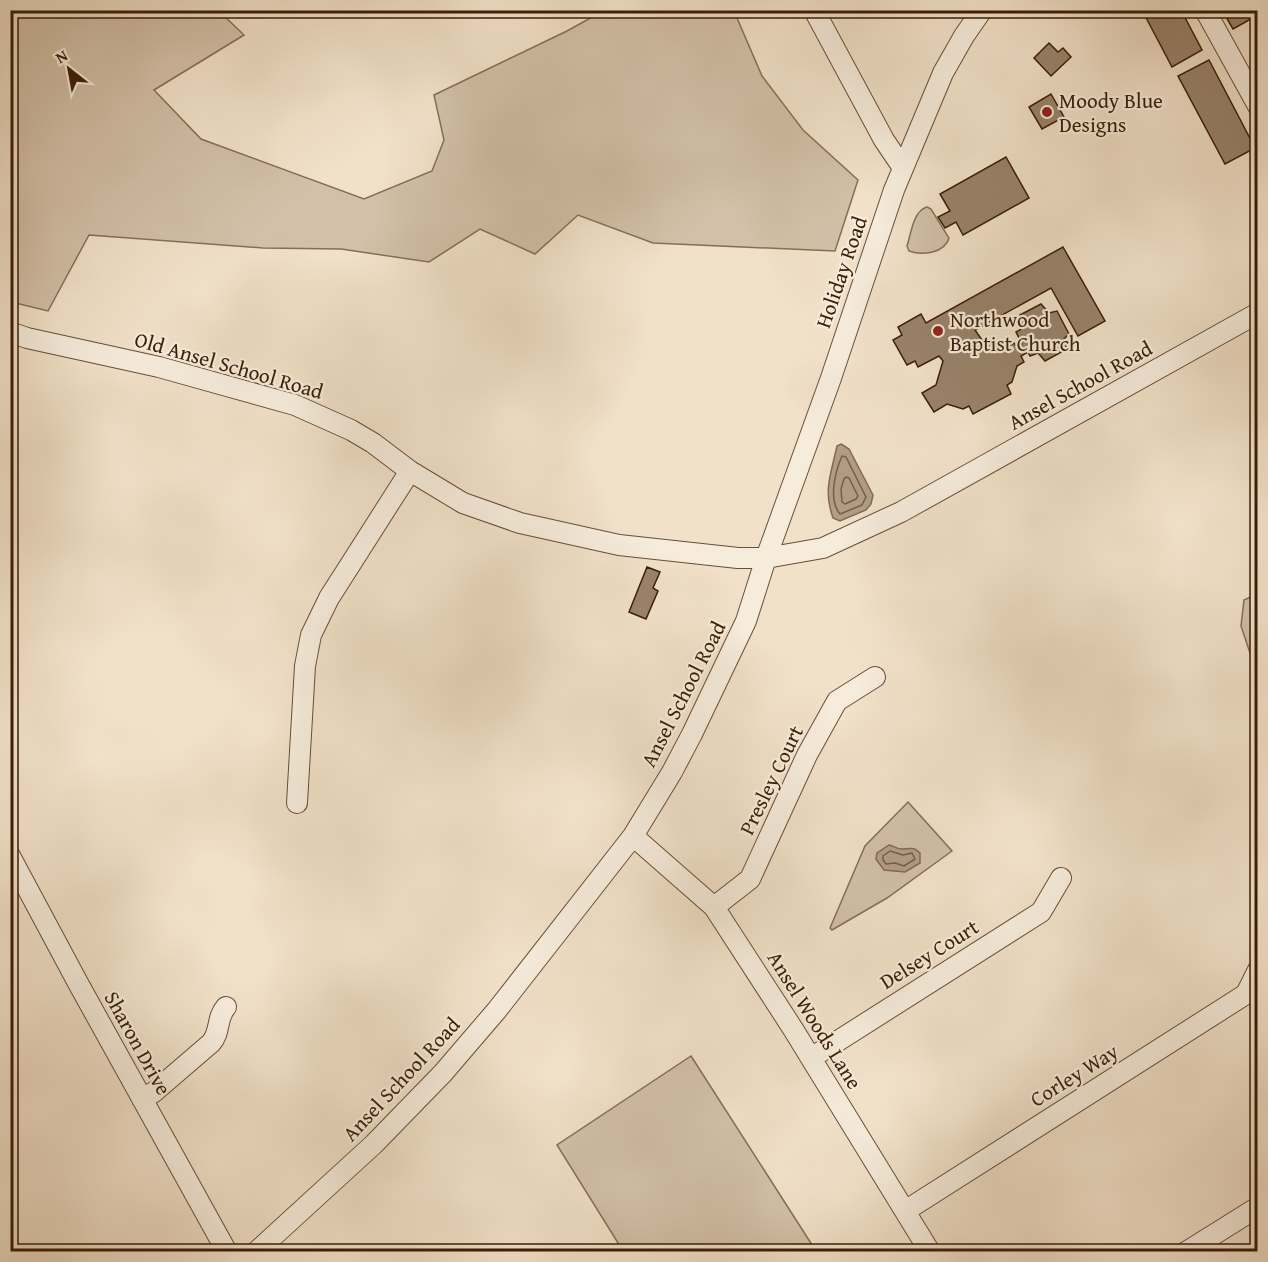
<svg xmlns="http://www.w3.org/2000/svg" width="1268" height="1262" viewBox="0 0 1268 1262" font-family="'Gentium Book Plus',serif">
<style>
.green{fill:#d2c0a8;stroke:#866e56;stroke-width:1.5}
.water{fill:#b39e86;stroke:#836a52;stroke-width:1.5}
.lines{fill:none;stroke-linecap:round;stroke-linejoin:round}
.shore{stroke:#765e46;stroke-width:1.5}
.building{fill:#99836b;stroke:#3a1d05;stroke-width:1.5}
.minor-casing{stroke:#684e36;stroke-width:22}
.minor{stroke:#f6ecdc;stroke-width:20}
.poi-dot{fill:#8f2418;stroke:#f6ecdc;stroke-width:2}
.labels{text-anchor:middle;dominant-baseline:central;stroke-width:4.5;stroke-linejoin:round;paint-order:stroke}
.poi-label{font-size:21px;fill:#3a1d05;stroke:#f6ecdc;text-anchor:start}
.street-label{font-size:21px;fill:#3a1d05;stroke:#f6ecdc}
</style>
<rect width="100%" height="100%" fill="#f1e1c9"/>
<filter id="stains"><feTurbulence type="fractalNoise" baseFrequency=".00333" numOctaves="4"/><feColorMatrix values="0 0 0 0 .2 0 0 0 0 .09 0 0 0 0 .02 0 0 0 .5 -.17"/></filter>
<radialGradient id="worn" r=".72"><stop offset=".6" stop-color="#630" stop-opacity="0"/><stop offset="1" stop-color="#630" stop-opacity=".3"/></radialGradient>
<!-- green -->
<path class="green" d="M 11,10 L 219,11 L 244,35 L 154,90 L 201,139 L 364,199 L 432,171 L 444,140 L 434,95 L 567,31 L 603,11 L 734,11 L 762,76 L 803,130 L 858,180 L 835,251 L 653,243 L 578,215 L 535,254 L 480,229 L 429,262 L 341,249 L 263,248 L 89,235 L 48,311 L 11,302 Z
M 927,207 L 931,209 L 949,238 C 945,253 922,256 909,251 L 907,246 C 911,234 913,211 927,207 Z
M 1257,594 L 1257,674 L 1241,626 L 1244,600 Z
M 908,802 L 952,851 L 887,898 L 832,930 L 830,928 L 865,846 Z
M 691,1056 L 816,1251 L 623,1251 L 557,1145 Z"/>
<!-- water -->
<path class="water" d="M 841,444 L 849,449 L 873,495 L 871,504 L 866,510 L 840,521 L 833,518 C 823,490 831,474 837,446 Z
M 889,845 C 894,846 899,850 903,849 C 912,849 913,846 920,853 L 920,863 L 905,872 L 884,870 L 876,859 L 877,853 Z"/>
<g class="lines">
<!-- shore -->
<path class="shore" d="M 842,456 L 846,457 L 866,497 L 862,505 L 840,514 C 828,500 835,472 842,456 Z
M 846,477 L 849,478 L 858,496 L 856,499 L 845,504 L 842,502 L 841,489 L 844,479 Z
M 890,851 L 903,855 L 912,853 L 915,859 L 904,866 L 895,863 L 886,864 L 883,860 L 883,856 Z"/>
</g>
<!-- building -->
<path class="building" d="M 1142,10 L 1181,10 L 1202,50 L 1172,67 Z
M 1222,10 L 1258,10 L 1258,15 L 1233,29 Z
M 1049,43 L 1058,52 L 1063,48 L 1071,57 L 1051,76 L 1034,58 Z
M 1209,60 L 1255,148 L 1225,164 L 1178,76 Z
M 1051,94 L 1064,117 L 1042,129 L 1029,107 Z
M 1006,157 L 1029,198 L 963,235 L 956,222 L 945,228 L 938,217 L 950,211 L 940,194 Z
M 1063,247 L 1105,321 L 1078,336 L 1051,288 L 975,330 L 982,340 L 1007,347 L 1014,343 L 1017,348 L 1022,344 L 1016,332 L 1023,328 L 1020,315 L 1041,304 L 1049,313 L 1057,311 L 1069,334 L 1064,339 L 1067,349 L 1045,361 L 1038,353 L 1030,356 L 1028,352 L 1021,356 L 1024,362 L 1017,366 L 1012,382 L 1007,385 L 1011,394 L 973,414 L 969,406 L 963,409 L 947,404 L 934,412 L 922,393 L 936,385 L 943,361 L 939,356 L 918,367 L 915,361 L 907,365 L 893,340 L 902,335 L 898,327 L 921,314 L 926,323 Z
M 647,567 L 660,572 L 653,588 L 658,591 L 646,619 L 629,612 Z"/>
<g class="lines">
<!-- minor casing -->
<g class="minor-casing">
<path id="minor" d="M 814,10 L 884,140 L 903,168
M 1205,10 L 1258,106
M 10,332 L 27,338 L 159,367 L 295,405 L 351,430 L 373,443 L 410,471 L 463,503 L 520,523 L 619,545 L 738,558 L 766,558 L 831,378 L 894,190 L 943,73 L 964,36 L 982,10
M 297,803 L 305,666 L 311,635 L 329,598 L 410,471
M 633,836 L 714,907 L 793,1029 L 930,1252
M 10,856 L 78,983 L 227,1252
M 714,907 L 750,879 L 807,755 L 837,701 L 875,677
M 811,1058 L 1041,912 L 1061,878
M 142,1099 L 154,1092 L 211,1043 C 221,1032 216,1018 226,1007
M 905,1211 L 1246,994 L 1258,970
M 256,1252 L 374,1144 L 443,1073 L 497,1010 L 633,836 L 672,772 L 692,734 L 746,621 L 766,558 L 823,548 L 901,512 L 1258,313
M 1186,1252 L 1258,1207"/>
</g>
<!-- minor -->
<use href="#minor" class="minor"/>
</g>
<!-- markers -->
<g class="poi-dot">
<circle cx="1047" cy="112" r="6"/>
<circle cx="938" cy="331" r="6"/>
</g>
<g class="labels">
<!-- poi labels -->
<g class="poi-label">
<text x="1059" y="100">Moody Blue<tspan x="1059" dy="24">Designs</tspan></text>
<text x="950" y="319">Northwood<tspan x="950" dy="24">Baptist Church</tspan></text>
</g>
<!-- street labels -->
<g class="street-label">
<text transform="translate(841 272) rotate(-71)">Holiday Road</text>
<text transform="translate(229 365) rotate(16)">Old Ansel School Road</text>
<text transform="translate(1080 385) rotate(-29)">Ansel School Road</text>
<text transform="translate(683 694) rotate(-63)">Ansel School Road</text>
<text transform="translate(771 780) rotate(-64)">Presley Court</text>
<text transform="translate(929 954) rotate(-32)">Delsey Court</text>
<text transform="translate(815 1020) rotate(58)">Ansel Woods Lane</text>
<text transform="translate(138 1043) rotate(61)">Sharon Drive</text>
<text transform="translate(1074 1075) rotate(-32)">Corley Way</text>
<text transform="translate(401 1079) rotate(-47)">Ansel School Road</text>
</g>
</g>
<!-- margin -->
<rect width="1268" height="1262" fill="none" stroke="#f1e1c9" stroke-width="36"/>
<rect x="12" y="12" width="1244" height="1238" fill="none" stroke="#3a1d05" stroke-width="3"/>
<rect x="18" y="18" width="1232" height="1226" fill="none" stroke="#3a1d05" stroke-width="1.5"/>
<!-- north arrow -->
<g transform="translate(69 69) rotate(329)" stroke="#f6ecdc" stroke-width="4.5" paint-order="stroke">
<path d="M0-4.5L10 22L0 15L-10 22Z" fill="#3a1d05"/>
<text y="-9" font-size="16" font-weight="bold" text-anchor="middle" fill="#3a1d05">N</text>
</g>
<rect width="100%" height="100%" filter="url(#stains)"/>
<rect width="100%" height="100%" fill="url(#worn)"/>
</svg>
